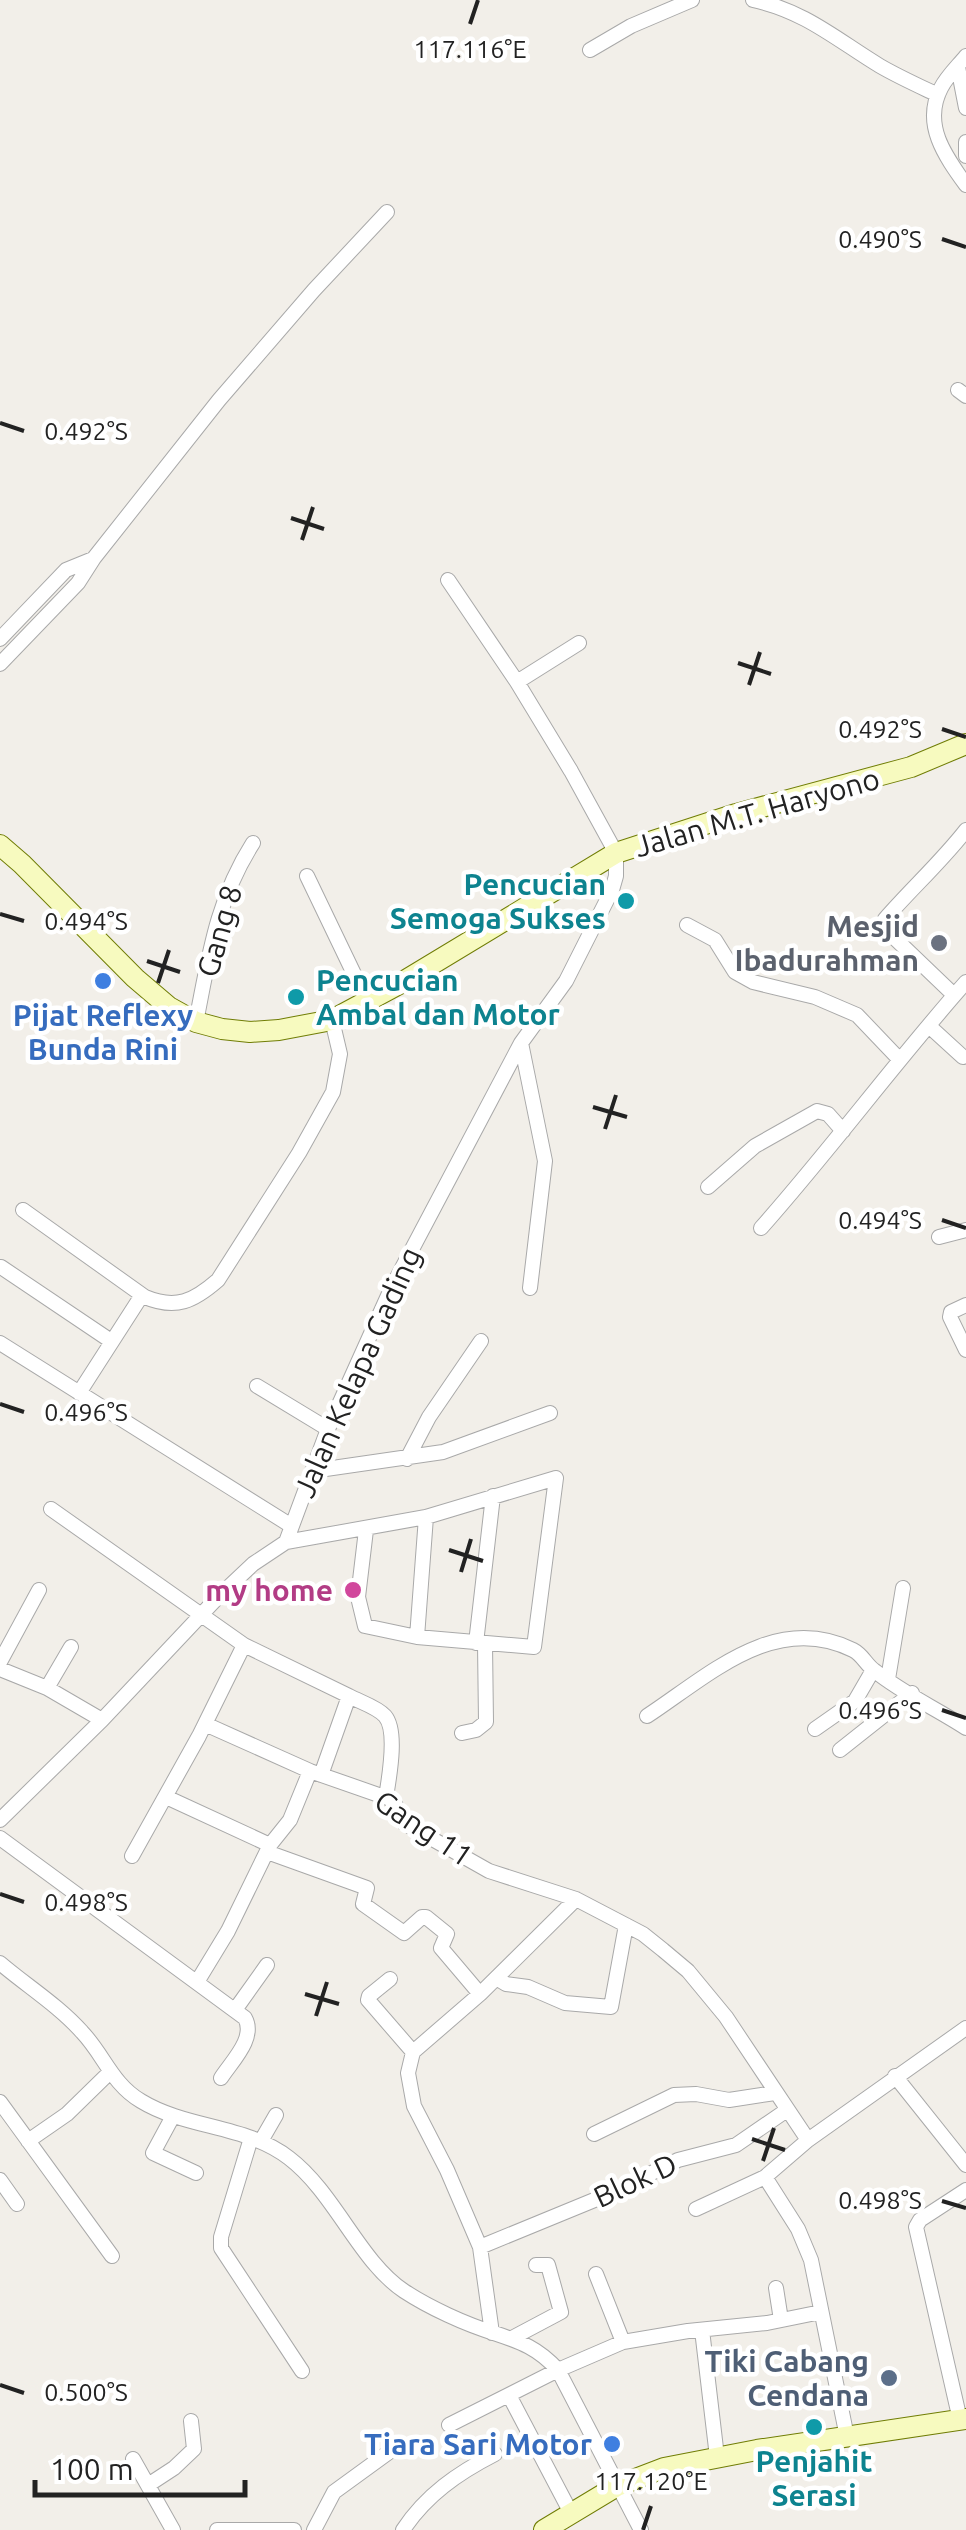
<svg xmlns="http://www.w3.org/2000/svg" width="966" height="2530" font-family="Ubuntu,sans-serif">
<rect width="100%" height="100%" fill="#f2efe9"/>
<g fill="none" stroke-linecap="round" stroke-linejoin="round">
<g stroke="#a9a9a9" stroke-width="16">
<path id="street" d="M753,0C805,11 837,40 880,66C899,77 919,86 938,95
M590,50L631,26L692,0
M966,56C958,66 947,76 941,88C922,124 945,156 966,185
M958,67L966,108
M966,142V156
M958,390L966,396
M0,639L66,570L93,559
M0,664L78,583L94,558L219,400L314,290L387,212
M517,682L579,643
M307,876L367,1001
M687,925L715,940L735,972L753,982L815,997L857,1015L899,1059
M954,995L883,927L885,919C912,888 941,862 966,830
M196,1022C209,957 216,901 253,843
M929,1026L963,1057
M521,1043L545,1161L530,1288
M708,1187L755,1146L817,1111L828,1114L843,1131
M23,1210L145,1297C176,1310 194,1301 218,1280L299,1153L333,1092L340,1054L332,1020
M761,1228C832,1148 895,1062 966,982
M939,1237L966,1230
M1,1267L111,1341
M966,1305L951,1312L950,1317L966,1350
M0,1343L290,1525
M257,1386L328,1429
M79,1393L142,1295
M407,1459L429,1417L481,1341
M312,1471L443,1452L550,1413
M51,1509L244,1645L199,1736L132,1856
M286,1542L426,1517L556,1478L534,1647L417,1637L365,1626L358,1597L366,1530
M417,1637L426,1517
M476,1643L493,1496
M244,1645L349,1696L321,1775
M0,1662L39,1590
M0,1669L47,1688L102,1720
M888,1679L903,1588
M47,1688L71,1647
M349,1696C360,1702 377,1707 385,1716C398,1731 389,1778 386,1797
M647,1716C708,1676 775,1611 853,1650C863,1655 866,1665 875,1671C902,1693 937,1709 966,1728
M205,1724L310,1771L393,1800L404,1823L489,1871L576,1899L643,1934L663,1950L688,1971L726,2017L808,2140L966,2028
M815,1729L855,1701L873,1670
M462,1733L476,1730L486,1722L485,1644
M840,1750L912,1693
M166,1797L270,1845
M0,1820L102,1720L218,1597L253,1564L286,1542L328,1429L391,1289L521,1043L566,981L612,890L616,876V853L571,771L517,682L448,580
M0,1838L245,2018C256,2038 232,2061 221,2078
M267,1852L367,1888L363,1904L404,1933L422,1917H426L447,1934L441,1948L480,1994
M0,1963C27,1986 59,2006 82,2032C104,2055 112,2084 141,2101C187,2129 247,2125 289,2158C335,2193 359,2261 404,2291C430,2308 465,2324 494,2333C521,2342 538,2348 558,2370L641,2530
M496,1978L506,1984L528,1987L565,2003L611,2007L626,1925
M390,1979L369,1996L368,2000L413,2052
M197,1982L228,1931L270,1845L290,1820L310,1771
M235,2010L267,1965
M895,2076L966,2165
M0,2102L112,2256
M173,2116L153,2153L196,2173
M594,2134L674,2095L696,2094L729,2100L775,2093
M251,2138L221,2237V2248L302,2371
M28,2141L67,2114L109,2073
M261,2141L276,2115
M765,2177L808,2140
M0,2180L17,2204
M696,2209L765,2177L798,2229L811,2260L847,2437
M480,2247L609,2194L678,2160L736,2145L787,2110
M596,2274L623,2342
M776,2288L781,2320
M702,2330L717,2457
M492,2333L480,2247L447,2170L414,2106L408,2073L413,2052L480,1994L576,1899
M512,2338L561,2312L548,2265H536
M510,2397L571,2513
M960,2420L916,2227L920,2220L966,2190
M449,2425L558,2370L623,2342L688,2331L767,2323L821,2312
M133,2459L173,2530
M148,2485L174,2468L194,2449L191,2421
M217,2530H294
M314,2530L334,2492L389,2452
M403,2530C426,2495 458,2473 495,2454"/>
</g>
<g stroke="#707d05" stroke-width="22">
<path id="secondary" d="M0,845L22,864L135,978L169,1007L196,1022L222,1029L250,1032L279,1030L332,1020L401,983L616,853L736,814L911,767L966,744
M544,2530L617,2486L664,2468L757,2450L966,2419"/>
</g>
<use href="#street" stroke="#fff" stroke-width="14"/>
<use href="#secondary" stroke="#f7fabf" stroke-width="20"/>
</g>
<path fill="none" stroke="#222" stroke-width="4" d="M470,24L478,0M942,239L966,247M0,423L24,431M291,518L324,529M302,540L313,507M738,663L771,674M749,685L760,652M942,729L966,737M0,914L24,921M147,961L180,972M158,983L169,950M593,1107L627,1117M605,1129L616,1095M942,1220L966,1228M0,1404L24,1412M449,1550L483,1561M461,1572L471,1539M942,1710L966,1718M0,1894L24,1902M305,1994L339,2004M316,2016L327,1982M752,2139L785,2150M763,2161L774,2128M942,2201L966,2208M0,2385L24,2393M643,2530L651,2506"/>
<g fill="#0f9aa8" stroke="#fff" stroke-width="4">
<circle cx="626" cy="901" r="10"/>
<circle cx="296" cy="997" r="10"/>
<circle cx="814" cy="2427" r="10"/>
</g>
<circle fill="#6b7280" stroke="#fff" stroke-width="4" cx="939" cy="943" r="10"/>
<g fill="#3f7fe0" stroke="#fff" stroke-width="4">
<circle cx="103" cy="981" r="10"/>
<circle cx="612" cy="2444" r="10"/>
</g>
<circle fill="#d1479c" stroke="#fff" stroke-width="4" cx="353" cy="1590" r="10"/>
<circle fill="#5c6f8a" stroke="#fff" stroke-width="4" cx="889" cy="2378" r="10"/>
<g text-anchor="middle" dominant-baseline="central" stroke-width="9" stroke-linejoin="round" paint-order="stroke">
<g font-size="30" fill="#222" stroke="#fff">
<text transform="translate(757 812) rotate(-16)">Jalan M.T. Haryono</text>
<text transform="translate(219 931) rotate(-74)">Gang 8</text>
<text transform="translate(357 1372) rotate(-66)">Jalan Kelapa Gading</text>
<text transform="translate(424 1828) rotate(34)">Gang 11</text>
<text transform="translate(635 2180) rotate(-25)">Blok D</text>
</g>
<g font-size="30" font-weight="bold" fill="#0d838f" stroke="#fff" text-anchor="end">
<text x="606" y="884">Pencucian<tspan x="606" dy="34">Semoga Sukses</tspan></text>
<text x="316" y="980" text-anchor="start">Pencucian<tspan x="316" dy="34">Ambal dan Motor</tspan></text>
<text x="814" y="2461" text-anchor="middle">Penjahit<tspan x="814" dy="34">Serasi</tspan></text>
</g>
<g font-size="30" font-weight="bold" fill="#5b616d" stroke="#fff" text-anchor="end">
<text x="919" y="926">Mesjid<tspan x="919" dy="34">Ibadurahman</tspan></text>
</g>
<g font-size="30" font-weight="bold" fill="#366cbe" stroke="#fff">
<text x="103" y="1015">Pijat Reflexy<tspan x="103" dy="34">Bunda Rini</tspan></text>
<text x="592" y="2444" text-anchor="end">Tiara Sari Motor</text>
</g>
<g font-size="30" font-weight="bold" fill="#b23c85" stroke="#fff" text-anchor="end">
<text x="333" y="1590">my home</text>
</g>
<g font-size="30" font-weight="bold" fill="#4e5e75" stroke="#fff" text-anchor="end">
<text x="869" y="2361">Tiki Cabang<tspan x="869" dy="34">Cendana</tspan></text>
</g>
</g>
<g font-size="25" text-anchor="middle" fill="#222" stroke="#fff" stroke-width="9" stroke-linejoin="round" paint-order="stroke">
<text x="470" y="58">117.116°E</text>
<text x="880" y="248">0.490°S</text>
<text x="86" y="440">0.492°S</text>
<text x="880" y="738">0.492°S</text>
<text x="86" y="930">0.494°S</text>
<text x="880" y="1229">0.494°S</text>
<text x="86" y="1421">0.496°S</text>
<text x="880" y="1719">0.496°S</text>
<text x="86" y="1911">0.498°S</text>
<text x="880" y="2209">0.498°S</text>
<text x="86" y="2401">0.500°S</text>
<text x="651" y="2490">117.120°E</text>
</g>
<path d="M35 2480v15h210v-15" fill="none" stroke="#222222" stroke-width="5"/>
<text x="50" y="2480" font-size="30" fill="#222222" stroke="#ffffff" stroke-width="8" paint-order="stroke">100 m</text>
</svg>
